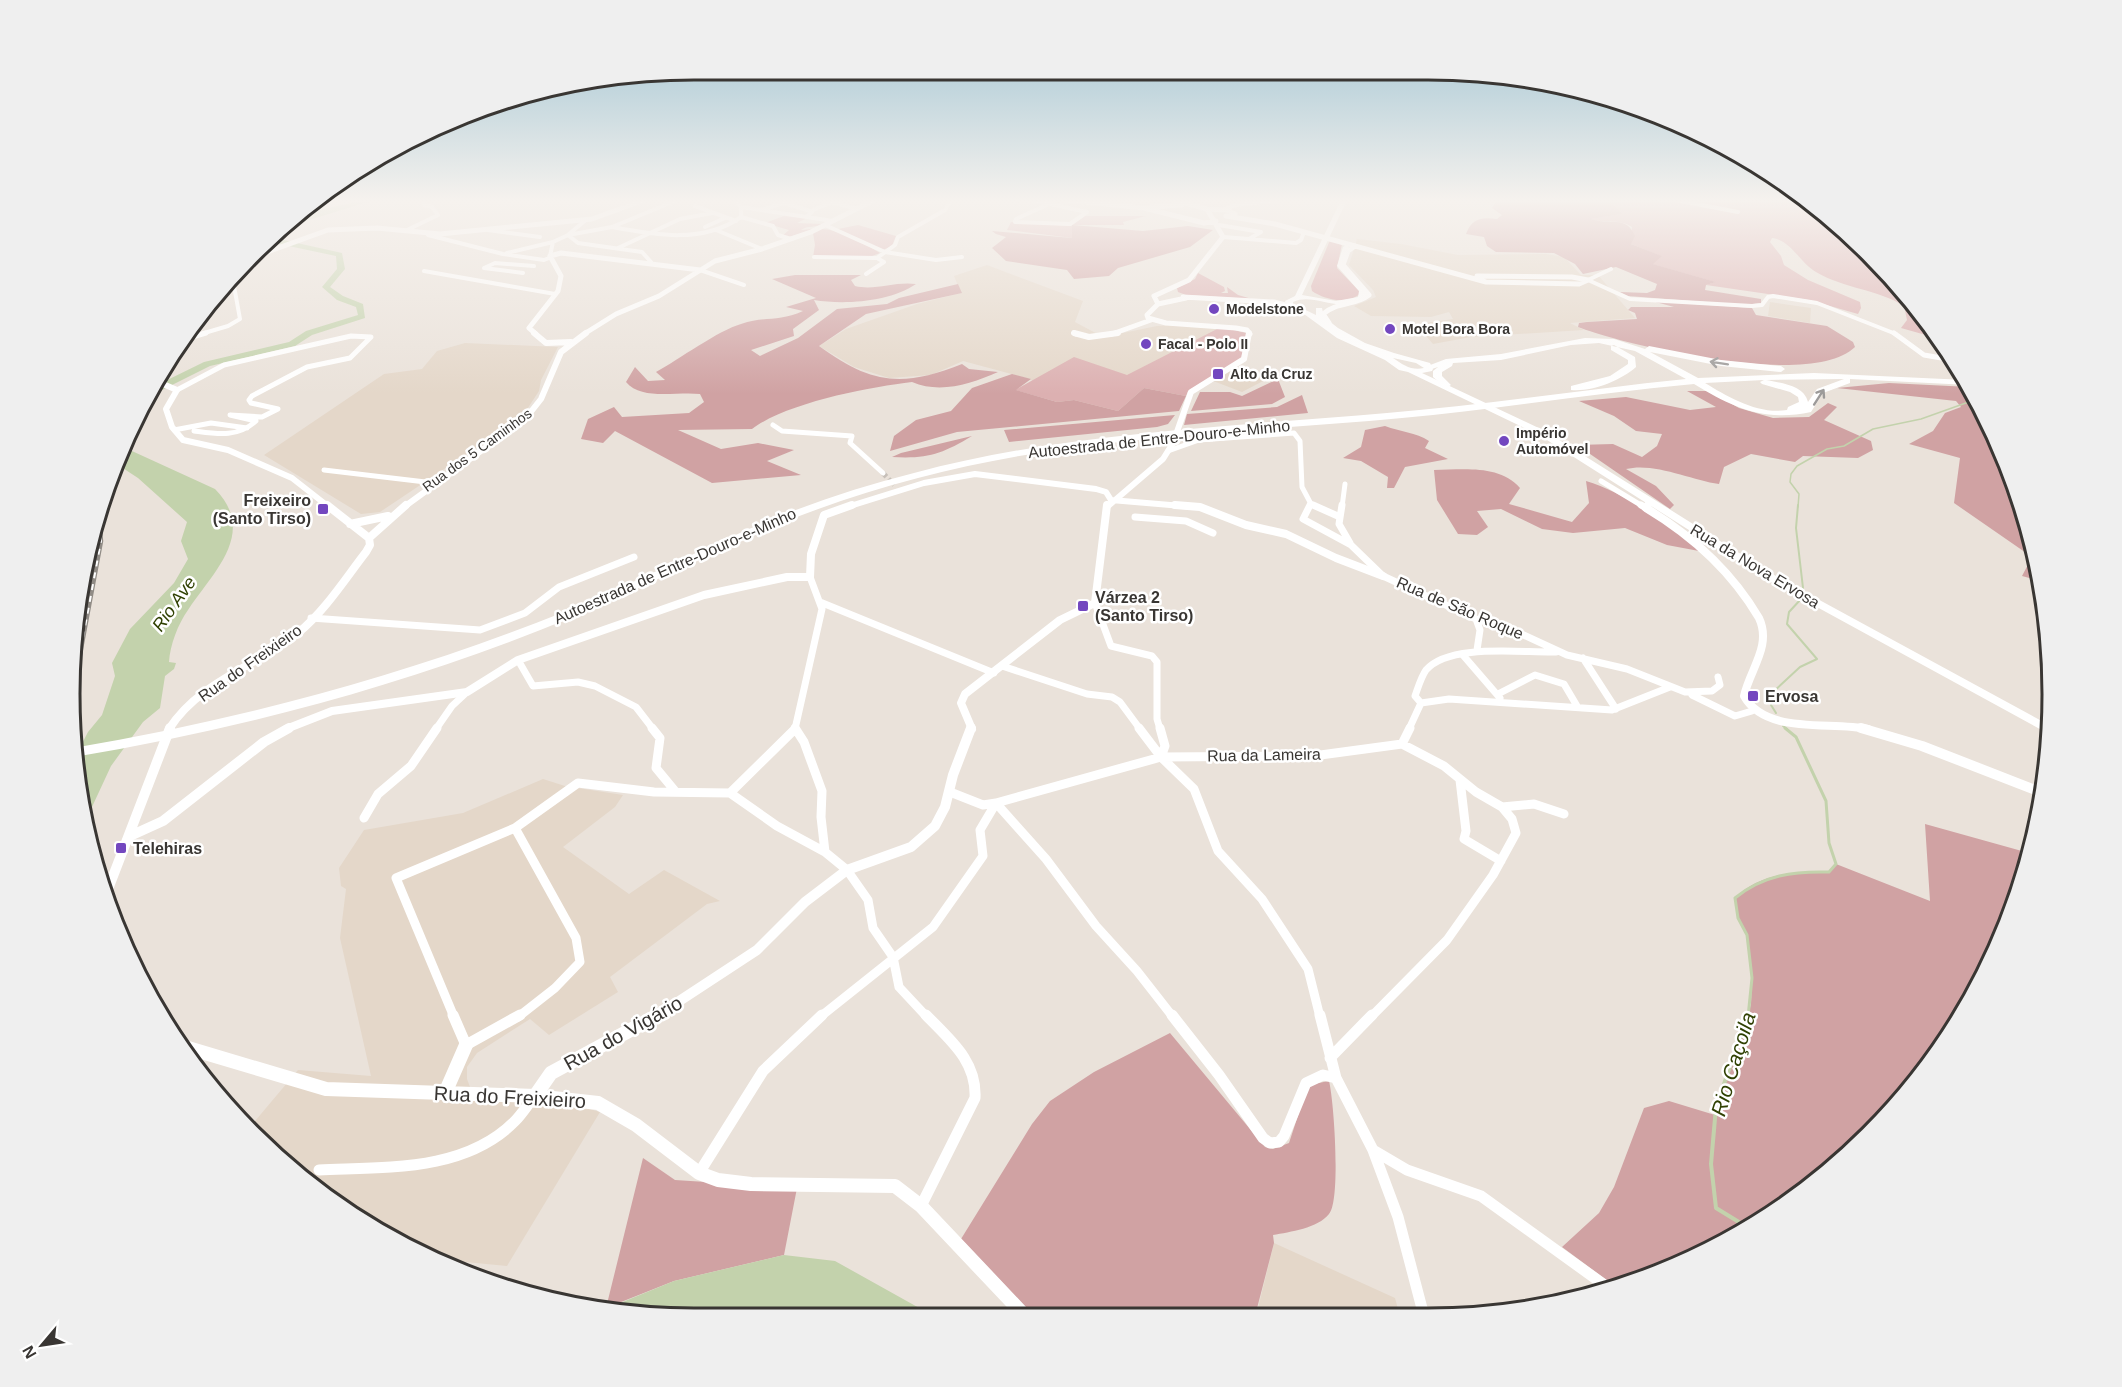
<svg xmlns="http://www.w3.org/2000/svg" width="2122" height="1387" font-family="Helvetica,sans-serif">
<rect width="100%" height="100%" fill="#eae2da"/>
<path fill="#e4d7c9" d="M1357,239L1401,244L1458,255L1546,254L1564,257L1581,275H1598L1635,318L1570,323L1584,330L1471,337L1433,344L1420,329H1425V323L1453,319L1449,312L1431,317L1371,316L1354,306L1376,297L1373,290L1349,265Z
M987,265L1083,301L1075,322L1103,337L1157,326L1194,324L1246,333L1242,354L1233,366L1267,379L1242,392L1208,379L1188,390L1186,396L1144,388L1118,411L1074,400L1057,402L1030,379L963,361L931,375L889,378L854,367L819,346L846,329L917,304L961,293L954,276Z
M1770,302L1811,308L1810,323L1768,316Z
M465,343L558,347L541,380L539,391L522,417L380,512L361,514L264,455L384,374L422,369L437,351Z
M543,779L565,786L623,795L615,807L563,847L629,894L664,870L720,901L707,904L610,977L618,992L549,1035L530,1019L477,1053L467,1067V1079L474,1098L572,1104L600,1112L507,1266L434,1259L347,1213L282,1163L250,1127L298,1070L371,1076L340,938L346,889L341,886L339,868L364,830L463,813Z
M1274,1243L1395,1298L1398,1309L1409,1316H1256Z"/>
<path fill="#dcb0b1" d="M1617,200H1809L1840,224L1924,313L1940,339L1901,328L1907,320L1904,306C1877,289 1845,289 1816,272C1800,263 1791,240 1772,238L1770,242L1781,256L1784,265L1808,280L1860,302L1861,308L1858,314L1809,300L1706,285L1715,282L1652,264L1661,256L1631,244L1632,227C1619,218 1604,224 1590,219L1621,214L1613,204Z
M784,216L807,218L797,223L823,224C816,228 808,225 801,230L813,229L789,237L782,236L789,230L765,223Z
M1085,216H1146L1123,222L1124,225H1073L1072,238L1007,230L1011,222L1071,226Z
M858,225L896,236L892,246L883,250L838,229Z
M821,229C843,230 861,242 880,253L867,258L813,257L815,245L813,233Z
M1330,240L1342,244L1337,268L1361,293C1348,305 1325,300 1312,291L1311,286Z
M1198,273L1224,287L1225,291L1221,293H1228L1227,287L1238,295L1252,299L1186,295L1178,292L1177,288L1195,279Z
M1221,327L1246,333L1241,359L1188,391L1186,396L1144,388L1118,411L1074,400L1057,402L1015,390L1074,357L1127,375Z"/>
<path fill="#d0a2a3" d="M1497,200H1617L1613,204L1622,214L1591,219C1609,226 1626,214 1635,236L1631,244L1662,256L1653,264L1716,282L1706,285L1705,290L1761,299V303L1744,305L1628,296L1620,292L1647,293L1655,290L1657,284L1616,267L1583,274L1575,264L1554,253L1496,252L1487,246L1484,237L1466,234C1472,218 1482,217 1497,219L1502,215L1492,208Z
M1072,225L1143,231L1188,226L1213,230L1190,247L1118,268L1109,276L1074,279L1067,270L1006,261L992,248L1006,237L996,234L992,231L1072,238Z
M795,275H861L851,280L855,286C875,291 895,281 916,284C890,302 844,305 814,300L819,310L793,329L794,336L751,350L760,356L798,338L837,309L887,304L899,298L958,284L962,293L866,314L819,346C871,384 902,388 962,364L969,369L998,372C971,384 940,394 912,382C869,387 786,403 752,429L678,430L721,449L758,443L794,450L767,461L801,475L712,483L615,431L603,443L581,439L588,419L614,407L622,417L689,413L704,402L700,394C677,391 642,401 626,382L635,367L648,381L665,380L656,372C678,360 719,330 741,324C765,316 779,322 803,311L786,307L816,298L772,279Z
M1652,301L1752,308L1756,315L1827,326L1853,342L1855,347C1812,389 1631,347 1578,327L1579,323L1587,322L1637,319L1635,313L1628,310L1631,307H1674Z
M1012,374L1031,379L1016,390L1057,402L1074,400L1118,411L1144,388L1186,396L1179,411L957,432L890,451L894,436L916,420L951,411L972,388Z
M1278,379L1285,397L1272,404L1191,411L1200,392H1230L1242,396Z
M1889,383L1970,387C2006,445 2029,514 2040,581L2022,576L2032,557L1954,503L1960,458L1909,444L1933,431L1945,413L1961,407L1956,401L1837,388Z
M1687,391H1709L1739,408L1773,418L1809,417L1828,403L1837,407L1824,420L1871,441L1873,450L1858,458L1803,456L1795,462L1751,454L1724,467L1719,484C1691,480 1654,462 1626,469L1656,486L1674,505L1670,509L1577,445L1613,444L1642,457L1657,446L1662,434L1636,431L1614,416L1579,401L1626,397L1690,410L1716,407Z
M1302,395L1308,413L1184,425L1187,414L1277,407Z
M1175,415L1168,424L1157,427L1009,442L1004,430Z
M1385,426C1400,432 1416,432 1429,441L1425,448L1448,459L1405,467L1394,488H1387L1388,477L1361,461L1343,458L1361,447L1365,430Z
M972,436C942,454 928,459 892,457L901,453Z
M1434,470C1462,470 1499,464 1520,488L1509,504L1572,522L1589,503L1586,481C1623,492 1671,524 1699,551L1667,545L1625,528L1573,533L1542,529L1501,509L1477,511L1488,527L1477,535L1458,534L1437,500Z
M1925,824L2029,853L2020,894L1969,1005L1898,1105L1809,1189L1705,1253L1616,1287L1562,1247L1599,1213L1614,1187L1644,1108L1669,1101L1715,1115L1725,1077L1744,1032L1751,1004L1752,978L1747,935L1738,918L1735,898C1760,873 1795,871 1829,872L1836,864L1930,901Z
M1170,1033L1265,1147L1273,1149L1289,1143L1308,1085L1329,1081C1334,1100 1341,1201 1329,1214C1318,1228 1290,1232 1273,1235L1274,1243L1255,1316L1033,1315L961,1239L1032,1124L1050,1101L1094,1072Z
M643,1158L675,1180L797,1188L784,1255L674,1281L606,1308Z"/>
<path fill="#c3d2ac" d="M121,446L215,489C258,533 213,572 188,610C178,624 170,645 169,662L176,663L174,669L165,676L160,708L143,722L111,766L85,822L74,759L88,732L102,715L115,676L112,663L130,629L174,583L188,559L181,541L187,522L138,478L115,463Z
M784,1255L835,1261L930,1314L612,1313L603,1310L674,1281Z"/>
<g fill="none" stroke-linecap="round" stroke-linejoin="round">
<path stroke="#c3d2ac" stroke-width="1.5" d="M1798,507L1799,494L1790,482L1791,474L1797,466L1827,449L1844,446L1873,429L1921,419L1977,399"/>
<path stroke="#c3d2ac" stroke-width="2" d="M1798,505L1796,528L1803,588
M1776,713L1771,705V694L1800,667L1817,659L1787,624L1789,612L1801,599
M1783,726L1787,729"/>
<path stroke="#c3d2ac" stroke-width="3" d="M1748,1017L1752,978L1747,935L1738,918L1735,898C1763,875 1794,871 1829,872L1836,864L1829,843L1826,801L1796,737L1785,728"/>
<path stroke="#c3d2ac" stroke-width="4" d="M1747,1227L1716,1208L1711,1164L1716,1107L1748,1015"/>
<path fill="#c3d2ac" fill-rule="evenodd" d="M364,200H374L280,229C302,210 337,207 364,200Z
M270,237L342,253L345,269L330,287L343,296L363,304L365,318L312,335L295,346L210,366L152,395H147L151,388L204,362L289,342L306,331L358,315L356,307L337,300L322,287L337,269L336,256L265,241Z"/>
<path stroke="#c7c0b9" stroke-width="5" stroke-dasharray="5 3" stroke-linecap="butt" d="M883,473L894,485"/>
<path stroke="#fff" stroke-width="4" d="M735,200L741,207
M824,200L858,209
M1032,200L1087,212L1070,224L1015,222L1016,219L1049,204
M1675,200L1738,212
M784,203L810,211
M695,206L736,221
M741,207L833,221
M761,210L793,200
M1222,210L1236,205L1278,200
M741,217L773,226L778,235L791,239
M806,217L812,212L810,211L833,202
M825,225L885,252L936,260L962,257
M1219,225L1261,232L1249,239L1223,237
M612,227C655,235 703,244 741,217V207
M705,227L725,218
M488,230L540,237
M716,230L762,249
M405,231L438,215L432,207L424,205L423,200
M569,234L587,219
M428,235L503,254L544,260L549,258
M568,235L578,243L642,252L651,262
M1248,239L1296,243L1301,240L1304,232
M618,248L680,219L712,213
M507,253L553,242
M550,256L553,242L568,235L612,227L677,200
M814,257L877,258
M700,270L744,285
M424,271L555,294
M523,273L484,268L495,263L534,266
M866,274L884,262L877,258L895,245L898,237L945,210L951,200
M1588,280L1630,299L1752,306L1762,305L1768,297L1773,296L1817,303L1896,334
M1588,280L1611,269
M201,334L228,326L240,319L232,275"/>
<path stroke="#fff" stroke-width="5" d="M1894,333L1924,355L1953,360
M182,340L206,333
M177,390L224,365L351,336L371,337L350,358L307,367L252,396L249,400L251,403L278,409L262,417L230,415L256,421C237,438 217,434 194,431
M773,425L782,431L852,436L850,443L883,473
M174,430L211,423L247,428
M1168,451L1199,440L1294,433L1300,441L1302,487L1311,504L1310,507
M324,470L434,483
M1601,481L1644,507
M1311,504L1317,507
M1342,507L1345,484"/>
<path stroke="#fff" stroke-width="7" d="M1310,505L1303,519L1351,545L1383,576L1476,619L1517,632L1567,655L1627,669L1685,692L1712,691L1720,685L1718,677
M1313,505L1340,517
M1342,505L1339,524L1350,543
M1641,505L1646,508
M1135,517L1186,521L1213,533
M820,602L994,673
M1095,603L1111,646L1152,656L1157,662V719L1160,729
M311,618L480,630L525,613L559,587L634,557
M1476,619L1480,630L1477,650
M1462,654L1500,698
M1583,658L1616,709
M518,660L533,686L578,682L595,686L636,707L653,729
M1002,666L1087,694L1112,697L1120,702L1140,729
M1498,694L1535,675L1564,684L1577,706
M1692,695L1735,716L1752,711
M1421,703L1449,699L1612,710L1670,687
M1421,703L1415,696C1418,688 1421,677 1426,670C1449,643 1522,653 1556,652
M436,729L452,706L467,692
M795,729L822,609L810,577
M1409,729L1421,703"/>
<path stroke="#fff" stroke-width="9" d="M652,728L660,738L656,768L675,791
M795,728L804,742L822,791L821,817L825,852L847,870L868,900L873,928L893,957L899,987L927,1017
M1139,728L1161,757L1194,789L1218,851L1262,899L1308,969L1320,1017
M1160,728L1165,746L1161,757
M795,729L730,793L777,826L825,852
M1402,744L1410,728
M1460,780L1466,831L1464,839L1501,861
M950,792L983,805L996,803L1046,859L1096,926L1137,971L1173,1017
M1502,807L1534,804L1564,814
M364,818L378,794L411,766L437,728
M515,828L576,938L580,962L555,988L518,1017
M515,828L578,783L654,792L730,793
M454,1017L396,878L515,828
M820,1017L933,927L983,856L980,830L996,803L1161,757L1313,756L1402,744
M1371,1017L1447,940L1493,875L1516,833L1512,819L1502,807L1476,792L1444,766L1402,744"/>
<path stroke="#fff" stroke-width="11" d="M453,1015L466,1045L520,1015
M1172,1015L1219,1075L1263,1138L1270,1143L1279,1142L1284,1136L1306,1083L1323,1075L1336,1078
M1320,1015L1336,1078L1373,1150L1398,1217L1424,1316
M1330,1058L1372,1015
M1373,1150L1407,1170L1481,1196L1610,1289
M319,1170C385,1167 465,1172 515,1121C522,1114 528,1104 535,1096
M699,1173L763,1071L822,1015
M921,1206L975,1098C977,1061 950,1040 926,1015"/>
<path stroke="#fff" stroke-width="5" d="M1066,200L1144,208L1204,223L1216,221
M1174,200L1207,209L1227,210L1235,214
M1150,207L1182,205
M1226,216L1275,224L1486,282L1579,284L1588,280
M245,260L328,230L377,228L440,234L592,219L644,200
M1477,276L1572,277L1588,280
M1183,297L1274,302L1293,307
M1186,298L1158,304L1147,315L1148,318L1166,323L1236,328L1247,330L1250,334
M1158,304L1154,296L1189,280L1223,237L1207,209
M1329,323L1323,314C1336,302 1355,306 1369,295L1343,265L1348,251L1355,246
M1074,333L1076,334
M536,334L529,328L558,291L561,276L550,256L561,253L700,270
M584,334L616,314L659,296L715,261L762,249L811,232L874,200
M1112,334L1151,320"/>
<path stroke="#fff" stroke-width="6" d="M534,333L546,343L571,342
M1074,333L1089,337L1118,333
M156,381L177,390L166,409L172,427L183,440L228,450L292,478L329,507
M1111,500L1194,507
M404,507L526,418L541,399L561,352L586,333
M847,507L924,483L975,474L1096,489L1106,492L1111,500
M1107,507L1163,459L1173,443L1191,392L1244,359L1249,333
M1647,507L1651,502"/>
<path stroke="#fff" stroke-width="8" d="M327,505L369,538
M1175,505L1200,507L1246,525L1286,534L1336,558L1383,576
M1648,505L1646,508C1691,535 1732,572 1759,618C1772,646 1750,669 1744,696C1766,735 1829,721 1868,729
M350,524L388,516
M369,538L406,505
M169,729C199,682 256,666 298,633C325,611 345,579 366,552L370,545L369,538
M286,729L332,711L467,692L518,660L704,595L787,577H810L811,554L824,515L852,505
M972,729L961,703L965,694L1060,620L1095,603L1107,505"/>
<path stroke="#fff" stroke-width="10" d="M1861,728L1922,746L2043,793
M130,836L163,821L264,742L289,728
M105,897L170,728
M655,1017L757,950L805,902L847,870L911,847L935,826L945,807L953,775L971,728"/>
<path stroke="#fff" stroke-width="14" d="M178,1045L326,1089L535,1096L598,1103L636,1125L699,1173L718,1180L751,1184L895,1186L921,1206L1024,1315
M445,1093L466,1045
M535,1096L551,1073L658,1015"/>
<path fill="#fff" fill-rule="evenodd" d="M1341,200H1347L1302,295L1336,301L1358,297L1359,291L1337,266L1343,247L1346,245L1349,247L1343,266L1366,291L1365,298C1337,315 1315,292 1293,302V304L1316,315V308H1322L1324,317L1338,328L1365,343L1394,353L1430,363L1433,369L1432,371L1422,373L1545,431L1779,578L2049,725V734L1771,582L1539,435L1408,372L1399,370L1385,360L1337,338L1304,314L1287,307L1285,301L1295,296ZM1393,358L1416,363L1424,368C1412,371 1403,365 1393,358Z"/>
<path fill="#fff" fill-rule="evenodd" d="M1585,338L1614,339L1645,349L1649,346L1721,360L1781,366L1785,369L1781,372L1721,366L1650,352L1698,378L1814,373L1966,380L1969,385L1850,379V383L1823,393L1811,412C1765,422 1733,408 1694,384C1596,393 1499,409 1402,418C1240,433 1075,436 918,478C872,490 826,505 782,523C712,552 645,587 575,616C414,683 246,728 74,757L73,748C243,719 404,676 564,612C623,588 681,559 740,533C796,508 854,488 914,473C1067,432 1229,427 1387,413C1487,405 1586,389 1686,379L1635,351L1599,343L1571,345L1501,360L1453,363L1452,366L1442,372V376L1451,385L1446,388L1433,377V371L1438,367L1429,370L1425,367L1446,359L1501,354ZM1844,379L1817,389L1808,402C1804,385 1781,383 1766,380ZM1764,380L1760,382L1762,384L1790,392L1798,397L1799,402L1788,407L1787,410C1759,415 1728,397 1705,383Z
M1614,345L1635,357L1636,367C1620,381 1592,392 1571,390V386L1610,376L1628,364V360L1611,350V346Z"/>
<g stroke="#918c86" stroke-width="4.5">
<path id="rail" d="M70,708L101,541L98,514"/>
</g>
<use href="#rail" stroke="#fff" stroke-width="2" stroke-dasharray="6" stroke-linecap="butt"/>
</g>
<defs><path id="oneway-shaft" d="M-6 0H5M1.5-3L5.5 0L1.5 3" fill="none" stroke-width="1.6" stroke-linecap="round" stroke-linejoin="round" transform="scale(1.5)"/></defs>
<g stroke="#9c9a99">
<use href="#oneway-shaft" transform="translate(1719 363) rotate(-171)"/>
<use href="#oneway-shaft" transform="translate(1819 397) rotate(-57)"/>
</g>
<linearGradient id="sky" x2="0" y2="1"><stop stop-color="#99c0d0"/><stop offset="0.51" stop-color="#f6f2ee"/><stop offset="1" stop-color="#f6f2ee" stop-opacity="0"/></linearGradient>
<rect width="2122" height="394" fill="url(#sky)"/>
<g fill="#7347bf" stroke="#fff" stroke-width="2">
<circle cx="1214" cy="309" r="6"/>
<circle cx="1390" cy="329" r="6"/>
<circle cx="1146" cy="344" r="6"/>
<rect x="1212" y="368" width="12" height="12" rx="3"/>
<circle cx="1504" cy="441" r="6"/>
<rect x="317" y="503" width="12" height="12" rx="3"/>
<rect x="1077" y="600" width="12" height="12" rx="3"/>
<rect x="1747" y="690" width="12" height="12" rx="3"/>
<rect x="115" y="842" width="12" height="12" rx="3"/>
</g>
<g text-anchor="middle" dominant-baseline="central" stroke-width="5" stroke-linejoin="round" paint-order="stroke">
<g font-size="14" font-weight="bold" fill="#393633" stroke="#fff" text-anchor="start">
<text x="1226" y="309">Modelstone</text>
<text x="1402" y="329">Motel Bora Bora</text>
<text x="1158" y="344">Facal - Polo II</text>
<text x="1230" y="374">Alto da Cruz</text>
<text x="1516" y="433">Império<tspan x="1516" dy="16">Automóvel</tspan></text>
</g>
<g font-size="14" fill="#393633" stroke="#fff">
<text transform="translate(477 450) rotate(-36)">Rua dos 5 Caminhos</text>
</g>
<g font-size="16" fill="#393633" stroke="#fff">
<text transform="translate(1159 439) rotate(-6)">Autoestrada de Entre-Douro-e-Minho</text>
<text transform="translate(675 566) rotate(-24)">Autoestrada de Entre-Douro-e-Minho</text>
<text transform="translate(1755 566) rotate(31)">Rua da Nova Ervosa</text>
<text transform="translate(1460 608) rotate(23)">Rua de São Roque</text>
<text transform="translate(250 663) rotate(-35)">Rua do Freixieiro</text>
<text transform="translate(1264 755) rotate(-1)">Rua da Lameira</text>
</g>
<g font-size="16" font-weight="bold" fill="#393633" stroke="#fff" text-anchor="start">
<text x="311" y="500" text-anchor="end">Freixeiro<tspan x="311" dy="18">(Santo Tirso)</tspan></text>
<text x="1095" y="597">Várzea 2<tspan x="1095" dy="18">(Santo Tirso)</tspan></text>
<text x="1765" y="696">Ervosa</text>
<text x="133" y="848">Telehiras</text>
</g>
<g font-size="18" font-style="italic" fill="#304103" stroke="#fff">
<text transform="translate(174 604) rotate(-55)">Rio Ave</text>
</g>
<g font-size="20" fill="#393633" stroke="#fff">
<text transform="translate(623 1033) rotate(-29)">Rua do Vigário</text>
<text transform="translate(510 1097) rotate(3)">Rua do Freixieiro</text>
</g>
<g font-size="21" font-style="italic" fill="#304103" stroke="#fff">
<text transform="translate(1733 1064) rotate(-73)">Rio Caçoila</text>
</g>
</g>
<path d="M0 0H2122V1387H0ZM694 80H1428A614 614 0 0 1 2042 694V694A614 614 0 0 1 1428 1308H694A614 614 0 0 1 80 694V694A614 614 0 0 1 694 80Z" fill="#efefef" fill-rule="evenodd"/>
<path fill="none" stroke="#393633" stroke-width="3" d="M694 80H1428A614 614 0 0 1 2042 694V694A614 614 0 0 1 1428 1308H694A614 614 0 0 1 80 694V694A614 614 0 0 1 694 80Z"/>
<g transform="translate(42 1345) rotate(241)" stroke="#ffffff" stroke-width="4.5" paint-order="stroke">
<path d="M0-4.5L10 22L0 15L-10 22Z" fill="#393633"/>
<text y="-9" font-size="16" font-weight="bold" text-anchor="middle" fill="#393633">N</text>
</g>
</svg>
